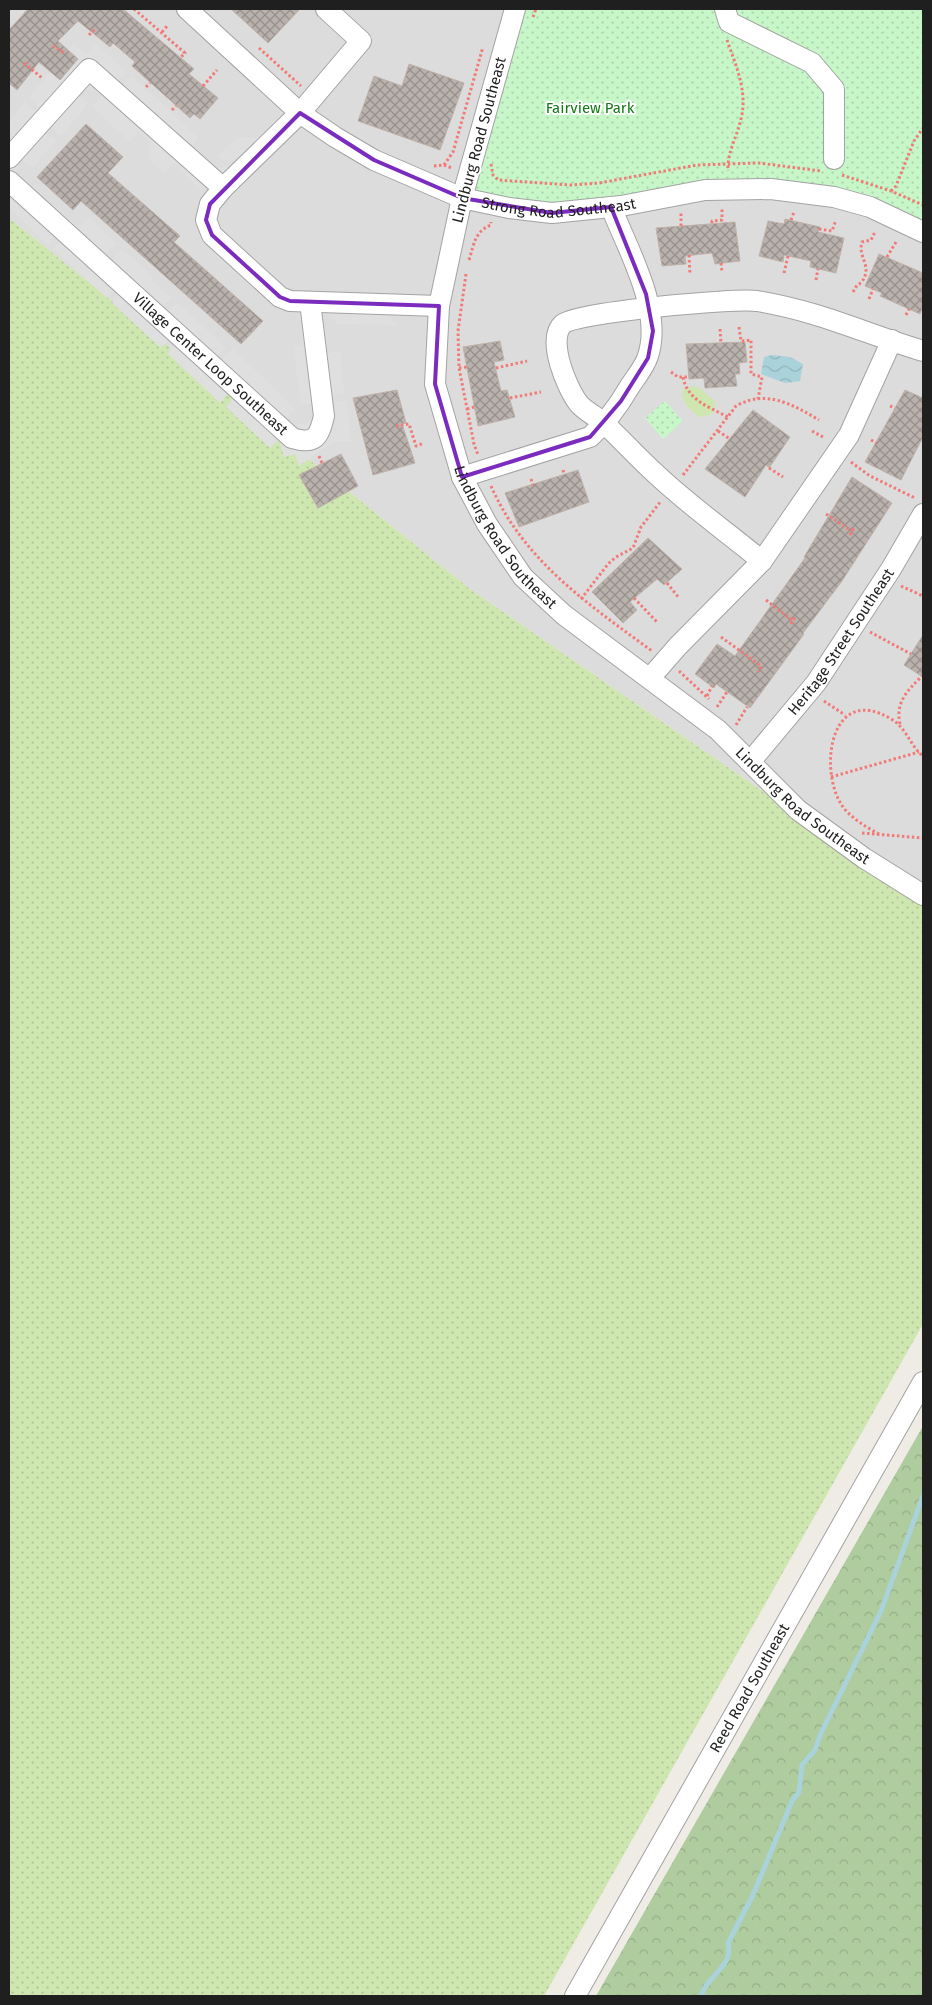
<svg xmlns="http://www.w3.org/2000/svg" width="932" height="2005" font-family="'Fira Sans',sans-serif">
<defs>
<pattern id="grass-dots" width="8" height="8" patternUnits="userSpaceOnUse" patternTransform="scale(1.25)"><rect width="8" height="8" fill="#cee6b0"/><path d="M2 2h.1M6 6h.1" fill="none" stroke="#b0c597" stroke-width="1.8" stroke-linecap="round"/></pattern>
<pattern id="forest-crowns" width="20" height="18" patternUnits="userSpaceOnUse" patternTransform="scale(1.25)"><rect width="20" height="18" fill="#aecc9e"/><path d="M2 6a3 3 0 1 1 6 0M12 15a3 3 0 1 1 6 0" fill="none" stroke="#95af88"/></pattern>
<pattern id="park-dots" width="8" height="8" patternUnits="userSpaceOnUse" patternTransform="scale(1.25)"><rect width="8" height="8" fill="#c7f6c8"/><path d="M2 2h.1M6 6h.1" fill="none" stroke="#aad2ab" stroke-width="1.8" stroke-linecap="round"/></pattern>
<pattern id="water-waves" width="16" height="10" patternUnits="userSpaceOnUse" patternTransform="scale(1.25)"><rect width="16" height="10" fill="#aad2da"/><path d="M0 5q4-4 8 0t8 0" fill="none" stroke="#92b4bb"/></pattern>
<pattern id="building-cross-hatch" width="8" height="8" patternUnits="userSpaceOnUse" patternTransform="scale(1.25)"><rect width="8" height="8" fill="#b9b1ac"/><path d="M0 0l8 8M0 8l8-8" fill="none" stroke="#968f8b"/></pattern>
</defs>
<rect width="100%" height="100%" fill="#efece6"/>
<path fill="#dddcdd" d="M9,9H923V902L470,589L9,218Z"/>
<path fill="url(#grass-dots)" d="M9,218L470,589L923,902V1324L544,1996H9Z"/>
<path fill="url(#forest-crowns)" d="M923,1426V1996H596Z"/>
<path fill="url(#park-dots)" d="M515,9H923V232L771,189L552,213L462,198Z
M665,401L683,421L663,439L645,418Z"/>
<path fill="#cee6b0" d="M692,386L700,388L715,402V409L710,415L699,417C690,409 680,403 683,389Z"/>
<path fill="#dfdfdf" d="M74,44L86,54L96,44L127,72L116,82L121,86L131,76L198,137L189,148L214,168L228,167L234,161L217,158L237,137L275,138L223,188L199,189L174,162L164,173L150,160L149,140L139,131L130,142L92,107L101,97L96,91L86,89L77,94L88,104L61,136L50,126L45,132L56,141L33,167L21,158L18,162L17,172L78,227L88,217L117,244L107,254L112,259L122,249L154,277L152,280L171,298L164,306L169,311L177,302L226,348L217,356L222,360L233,349L295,408L286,418L294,424H305L311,420L312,412V404L301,406L293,346L304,344L299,314L310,302L375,304L397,325L337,324L324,311L321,316L327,353L340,351L345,393L332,395L333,402L346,401L352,441L333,442L299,466L295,454L284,457L279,440L270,448L226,407L233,398L228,393L220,403L167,353L174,344L169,339L161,348L112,303L119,294L115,290L107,298L53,249L61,241L56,236L48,245L9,208V121L25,102L35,111L39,107L29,97Z"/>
<path fill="url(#water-waves)" d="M772,355L790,357L803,364L800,381L785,383L761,374L764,357Z"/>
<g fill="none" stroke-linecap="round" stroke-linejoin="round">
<path stroke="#aad2da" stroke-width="5" d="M701,1996C707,1975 734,1967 728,1943L753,1895L792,1801L799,1792L802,1765L815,1750L821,1733L881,1611L923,1496"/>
</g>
<path fill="url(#building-cross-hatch)" stroke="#c0b2aa" d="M28,9H123L194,69L189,74L218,98L200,119L194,114L190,118L132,66L135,62L113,43L110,47L78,21L58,41L78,59L60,80L39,62L17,90L9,83V30Z
M231,9H300L268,43Z
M409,64L464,83L440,150L358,121L374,76L402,86Z
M86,124L123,157L108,173L180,236L174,242L263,321L241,344L81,201L73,210L37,177Z
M785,219L820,227L818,232L844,238L836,273L810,267L811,261L784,255L783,262L759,256L768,221L784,224Z
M735,222L740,261L715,264L712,253L685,256L686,264L662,266L656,228Z
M879,254L923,273V305L920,314L880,296L882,293L865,286Z
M500,341L504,360L494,362L501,391L507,390L515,417L478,426L463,347Z
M745,342L747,362L739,363L740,374H735L737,386L705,388L704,378L689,379L686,344Z
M397,390L406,423L402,424L415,463L373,475L353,398Z
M905,390L923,398V437L901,480L865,462Z
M753,410L790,437L769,468L766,465L745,497L705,469Z
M341,454L358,486L318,508L299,475Z
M578,470L589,502L519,527L505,493Z
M852,477L892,503L842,581L803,633L804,634L750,708L716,684L714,688L695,674L717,644L735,656L805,558L804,557Z
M648,538L682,569L664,585L657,579L630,602L637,610L623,623L592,592Z
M923,635V677L904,665Z"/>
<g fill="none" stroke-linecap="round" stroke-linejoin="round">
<g stroke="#a3a3a3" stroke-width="22">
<g id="minor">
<path id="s1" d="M187,9L300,113L335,137L374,160L462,198L509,208L552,213L621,206L705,190L771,189L834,197L870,207L923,232"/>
<path d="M326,9L361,41L300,113L223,188L210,204L206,220L212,235L280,297L290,301L439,306"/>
<path id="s2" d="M515,9L462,198L439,306L435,384L462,477L487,524L523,577L564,615L718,730L798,810L864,858L923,895"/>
<path d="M725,9L729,22L812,63L834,89V159"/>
<path d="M9,158L89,69L223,188"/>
<path id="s3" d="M9,181L292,438C315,445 319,437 324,416L310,302"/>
<path d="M462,477L590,437C607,422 619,405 630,386C636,377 645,366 648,356C663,310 628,250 611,207"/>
<path d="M762,561C727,532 690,506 657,475C639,459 623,441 606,425C598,417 586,412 579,404C567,389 546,339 563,324C577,312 735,298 757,301C819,311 866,334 923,351"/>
<path d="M650,678L678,646L762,561L849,435L892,340"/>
<path id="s4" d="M750,762L816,683L891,569L923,514"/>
<path id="s5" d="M575,1996L923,1382"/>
</g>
</g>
<path stroke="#f17b76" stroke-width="3" stroke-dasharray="2.5 2.5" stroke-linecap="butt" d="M134,9L185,53L180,58
M533,17L536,9
M162,32L168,25
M89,35L95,29
M727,40C736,66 748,92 741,119C737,137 727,152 728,171
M53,46L64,53
M259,48L301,86
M24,63L42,78
M203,86L217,70
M146,87L150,83
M172,110L176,106
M491,164L493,175L498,180L571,185L599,183L697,165L759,163L821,171
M444,165L453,152L483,47
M434,166L444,165L452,168
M842,175L891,191L923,205
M891,191L896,186L914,141L923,128
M791,220L794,212
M712,223V221L722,220V209
M681,226V213
M819,229L832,231L836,220
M689,255L690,275
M887,257L896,242
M469,260C474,244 475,231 491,225V222
M721,263L722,272
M784,273L788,256
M466,274L458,331L459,368L474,444L478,455
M816,280L818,269
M853,292L857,285L861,283C874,266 857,258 862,242L871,240L875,232
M869,299L873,289
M906,315L909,309
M739,327L741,341L751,340V374L762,377L758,399
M720,329L721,343
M459,368L467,367
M496,368L527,361
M671,372L678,377H689
M683,377C687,400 709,407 728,417
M510,398L541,392
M890,406L895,408
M467,409L474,407
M396,426L409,424L416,446L424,443
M718,431L730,439
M812,431L825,438
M871,440L876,443
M319,456L322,463
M851,462L870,476L915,498
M769,468L783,477
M563,470L564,474
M683,475L736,406C766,389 792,404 819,420
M531,479L533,485
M491,486C524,561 588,604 652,651
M826,514L852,531
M850,535L854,528
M667,583L679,598
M901,586L923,596
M634,598L657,622
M581,599L608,564L616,557L633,548L641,527L661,501
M766,600L793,621
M791,624L795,617
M870,632L911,654
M721,637L761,666L758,672
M679,671L709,699
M707,696L712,686
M824,701L845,715
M717,707L727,692
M900,724C895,702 908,690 922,676
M736,725L747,707
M831,777L919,752
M862,833L923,838
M879,834C866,827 849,817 841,804C818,766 832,683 891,719C907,728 910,746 923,756"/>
<use href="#minor" stroke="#fff" stroke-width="20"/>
</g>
<path fill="none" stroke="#7b2cbf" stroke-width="4" stroke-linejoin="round" d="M300,113L374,160L462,198L552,213L611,207L646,294L653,331L648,358L621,401L590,437L462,477L435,384L439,306L290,301L280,297L212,235L206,220L210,204Z"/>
<g text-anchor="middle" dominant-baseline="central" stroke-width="4" stroke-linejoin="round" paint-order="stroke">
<g font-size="15" fill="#137815" stroke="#fff">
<text x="590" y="108">Fairview Park</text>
</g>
<g font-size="15" fill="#1f1f1f" stroke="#fff">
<text transform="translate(479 140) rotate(-75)">Lindburg Road Southeast</text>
<text stroke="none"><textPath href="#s1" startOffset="435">Strong Road Southeast</textPath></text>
<text stroke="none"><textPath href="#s3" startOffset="272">Village Center Loop Southeast</textPath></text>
<text stroke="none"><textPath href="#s2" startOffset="556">Lindburg Road Southeast</textPath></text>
<text stroke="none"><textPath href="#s4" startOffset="151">Heritage Street Southeast</textPath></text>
<text stroke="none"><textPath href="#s2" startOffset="961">Lindburg Road Southeast</textPath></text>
<text stroke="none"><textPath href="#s5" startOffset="354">Reed Road Southeast</textPath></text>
</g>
</g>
<rect width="932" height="2005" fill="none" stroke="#1f1f1f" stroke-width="20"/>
</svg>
